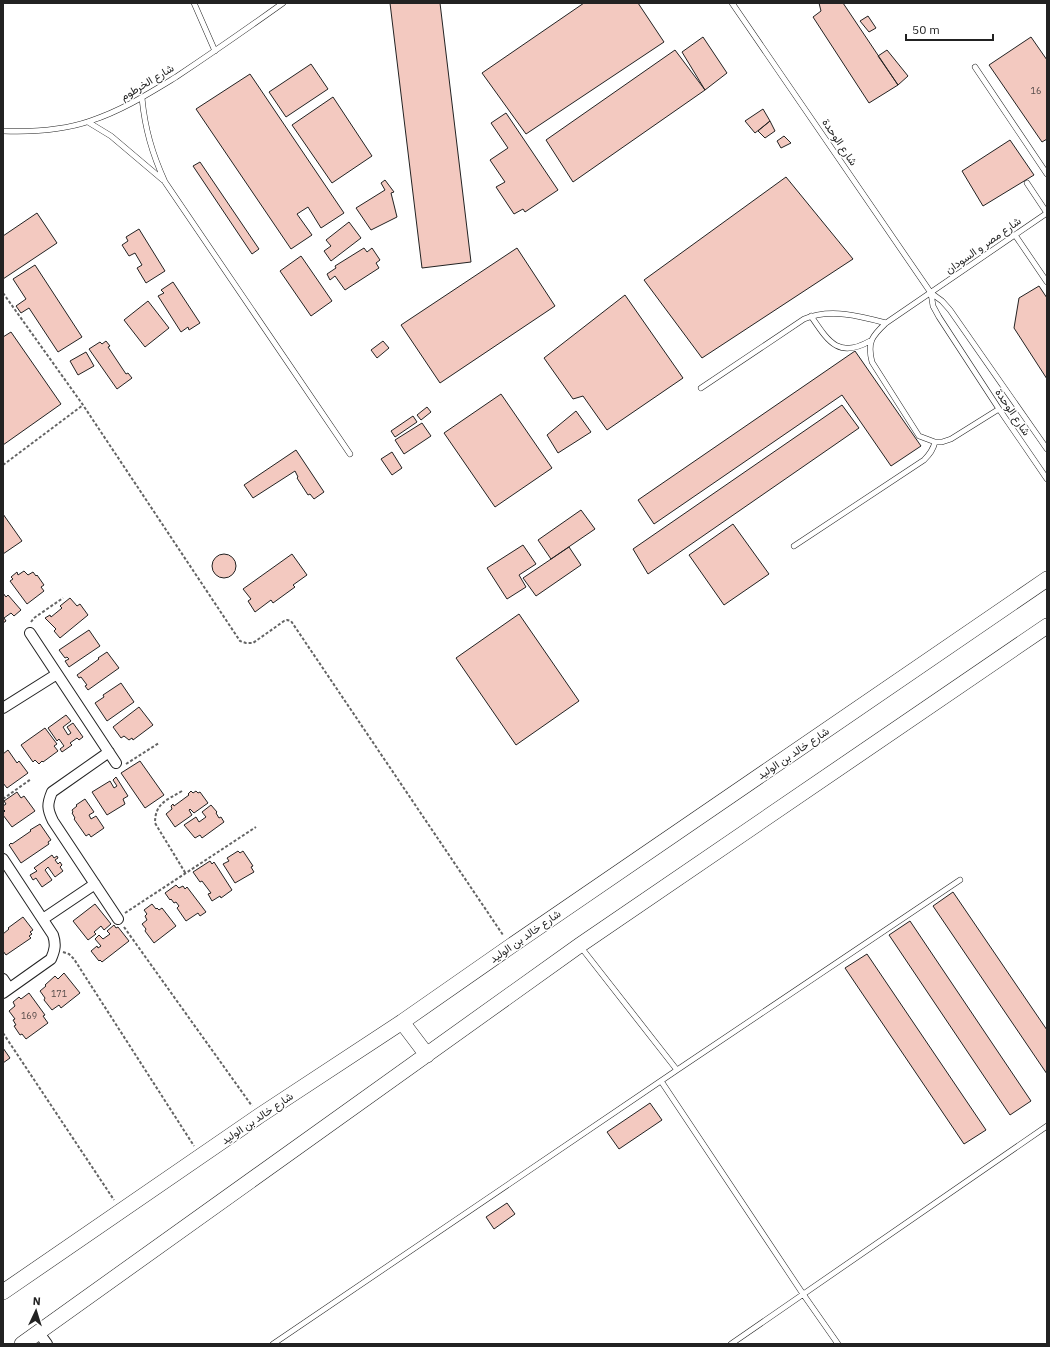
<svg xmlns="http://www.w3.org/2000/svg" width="1050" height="1347" font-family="'IBM Plex Sans',Vazirmatn,sans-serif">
<rect width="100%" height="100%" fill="#fff"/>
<path fill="#f3c9c0" stroke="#222" d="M390,3H440L471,262L422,268Z
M584,3H638L664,42L526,134L482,73Z
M819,3H843L898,85L869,103L813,17L821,11Z
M868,16L876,28L869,32L860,21Z
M703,37L727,73L705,90L682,52Z
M1031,37L1047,60V139L1042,142L989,65Z
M675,50L705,90L573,182L546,140Z
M887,50L908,76L898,85L878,56Z
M311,64L328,89L286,117L269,92Z
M250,74L344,213L321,228L308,207L297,214L312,235L291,249L196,109Z
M333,97L372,156L332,183L292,125Z
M763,109L770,121L755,133L745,121Z
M506,113L558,190L525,212L523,209L514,214L496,187L505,182L490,160L508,148L491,123Z
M770,121L775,131L765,138L758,131Z
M784,136L791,143L781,148L777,141Z
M1010,140L1034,175L983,206L962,171Z
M200,162L259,249L252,254L193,166Z
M786,177L853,259L702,358L644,280Z
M385,180L394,192L391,193L397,217L371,230L356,208L385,190L381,183Z
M37,213L57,243L3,279V236Z
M349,222L361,238L331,261L324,251L331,246L326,240Z
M139,229L165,271L146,283L137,268L142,265L135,253L129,256L122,245L128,241L126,237Z
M364,248L367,252L372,248L380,260L376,263L379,268L345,290L335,276L330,280L327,274L336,268L335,266Z
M517,248L555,306L440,383L401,325Z
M301,256L332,301L311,316L280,271Z
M35,265L82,337L58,352L29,308L21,313L16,306L26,299L13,279Z
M173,282L200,323L189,330L188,327L181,332L158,296L164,293L161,290Z
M1039,286L1047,298V379L1014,328L1019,298Z
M625,295L683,378L607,430L583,396L573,399L544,358Z
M148,301L169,328L145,347L124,320Z
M11,332L61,404L3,445V337Z
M106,341L110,346L108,347L126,374L128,373L132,378L117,389L89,349L100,342L102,344Z
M383,341L389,348L377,358L371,350Z
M855,351L921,446L891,466L842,395L654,524L638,500Z
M86,352L94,366L78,375L70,361Z
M501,394L552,468L495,507L444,433Z
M842,405L859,428L648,574L633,549Z
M427,407L431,412L421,420L417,415Z
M576,411L591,432L558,453L547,435Z
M413,416L417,422L395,437L391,431Z
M422,423L431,436L404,454L395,440Z
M296,450L324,492L314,499L310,494L308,495L297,478L298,477L295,471L253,498L244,485Z
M392,452L402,468L392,475L381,459Z
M581,510L595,529L551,559L538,540Z
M3,514L22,541L3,554Z
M733,524L769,574L724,605L689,555Z
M523,545L536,564L519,575L526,587L507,599L487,568Z
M569,547L581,565L536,596L523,578Z
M212 566a12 12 0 1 1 24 0a12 12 0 1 1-24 0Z
M292,554L307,575L293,585L295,587L273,603L271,600L255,612L248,601L251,599L243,589Z
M24,571L28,575L33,572L36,576L37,575L44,585L41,587L44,591L27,604L10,581L13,579L11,577L17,572L18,575Z
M3,593L6,597L8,595L21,610L14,616L11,613L4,618L6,621L3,623Z
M70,598L77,606L80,604L88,615L60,638L54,631L56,629L45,618L50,615L51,617L62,608L60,606Z
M519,614L579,701L516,745L456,658Z
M89,630L100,646L69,667L65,661L69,659L67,657L65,658L59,650Z
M107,652L119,668L88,690L85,686L87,685L81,677L79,678L77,675L99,659L98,658Z
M121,683L134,702L107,721L95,703L104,697L103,695Z
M139,707L153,725L133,740L132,738L129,740L124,736L121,738L113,727Z
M66,715L71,721L63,727L68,735L71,733L67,727L73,723L83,737L79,740L77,738L70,743L72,745L62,752L60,749L64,746L59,739L57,741L48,728Z
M45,728L57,744L54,746L58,751L43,762L42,761L39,764L35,760L33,762L21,745Z
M8,750L17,763L19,761L28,773L7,788L3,783V754Z
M140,761L164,795L145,808L121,773Z
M116,777L128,796L123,799L125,804L107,815L92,792L110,781L114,788L117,786L113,780Z
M191,791L193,793L196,791L198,793L200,792L208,803L194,813L190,809L189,810L192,815L175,827L166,814L172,809L171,806L173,804L174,806L189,795L188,794Z
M17,792L21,798L24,796L35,811L12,827L3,815V813L5,811L3,809V806L6,804L4,801Z
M85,799L94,812L89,815L91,819L96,816L104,828L91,837L89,834L86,836L74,819L75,818L72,813L73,812L72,810L77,806L76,805Z
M211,805L217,812L216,813L219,818L221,817L224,822L202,838L200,835L195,838L184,825L196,817L199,822L206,817L202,812Z
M40,824L51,840L48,842L49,844L21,863L9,845L11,843L12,844L31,831L30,830Z
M238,851L240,853L243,851L253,866L251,867L254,872L235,883L223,864L229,861L227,858Z
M52,855L54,858L57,856L58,858L55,860L58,864L60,862L62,865L60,867L63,871L55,877L48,867L45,870L52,880L42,887L36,878L33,880L30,875L37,871L34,868Z
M210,861L212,864L214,862L232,890L221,898L220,896L212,901L208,894L211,893L202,881L200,882L193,872Z
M176,885L179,888L183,886L185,889L187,887L206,912L200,916L198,913L186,921L177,908L179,906L176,902L174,903L171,899L170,900L165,893Z
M953,892L1047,1030V1074L933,906Z
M95,904L111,924L104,930L101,926L94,932L96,934L88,940L73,921Z
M152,904L156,909L157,908L159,910L162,908L176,926L154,943L145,931L146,929L142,924L147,920L145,916L147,914L144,910Z
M23,917L33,930L30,932L32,934L29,936L31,938L6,955L3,951V934L9,929L8,928Z
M910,921L1031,1101L1010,1115L889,935Z
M114,925L116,928L118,927L129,941L102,962L100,960L99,961L91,951L97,946L98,948L101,946L95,939L99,935L103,939L110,934L107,931Z
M867,954L986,1130L964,1144L845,968Z
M64,973L80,993L61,1008L59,1005L52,1010L44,1000L45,998L40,991L46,986L45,985L55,976L58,979Z
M29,993L45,1015L43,1016L48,1023L26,1039L22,1034L20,1035L14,1026L16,1025L13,1020L15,1019L9,1011L15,1006L13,1002L19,997L21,999Z
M3,1048L10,1058L3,1063Z
M650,1103L662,1120L619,1149L607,1132Z
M507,1203L515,1214L494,1229L486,1217Z"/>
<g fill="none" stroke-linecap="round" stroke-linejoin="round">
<g stroke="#222" stroke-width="6">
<path id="lane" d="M194,3L215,51
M732,3L931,293L942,301L950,310L1047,449
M975,67L1047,174
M142,98C145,129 152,153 165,182L350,454
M88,122L111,136L163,180
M3,131C30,132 64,130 90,121C121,111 148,94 176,77C212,53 248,28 283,3
M1027,183L1047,213
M1015,235L1047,282
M931,293L933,306L939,317L999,409L1047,479
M811,316C828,341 838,359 870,341
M701,388L804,319C830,308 860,316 886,323
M999,409L951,439L942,442H935L919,436L872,362C867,342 872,336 886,323L1047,213
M794,546L924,460C930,454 933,450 935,442
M580,946L677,1070
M661,1081L803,1294L838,1344
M273,1344L677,1070L960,880
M731,1344L1047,1126"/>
</g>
<g stroke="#222" stroke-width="12">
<path id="street" d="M30,633L116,763
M3,708L57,674
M109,752L52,792C47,804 47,809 53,821L118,919
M3,859L53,935C56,944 55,950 51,959L3,993
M43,919L95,884
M3,979L9,988
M39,1333L47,1344"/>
</g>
<g stroke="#222" stroke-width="16">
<path id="secondary" d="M402,1022L427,1055
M3,1292L259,1116L402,1022L511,946L1047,579
M22,1344L580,945L1047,626"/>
</g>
<path stroke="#646464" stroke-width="2" stroke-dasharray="3 2" stroke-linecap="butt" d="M3,293L83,405L240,641L246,643H253L284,621L287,620L291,621L503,935
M3,465L83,405
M31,622L34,618L63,598
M126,764L159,743
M182,791C167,800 155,803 155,823L186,874
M3,799L31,779
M125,913L256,827
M124,927L252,1106
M63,952L69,954L74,959L194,1146
M3,1033L114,1200"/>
<use href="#lane" stroke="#fff" stroke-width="5"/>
<use href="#street" stroke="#fff" stroke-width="10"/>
<use href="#secondary" stroke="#fff" stroke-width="15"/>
</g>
<g text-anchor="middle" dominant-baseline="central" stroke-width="3" stroke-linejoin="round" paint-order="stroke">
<g font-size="9" fill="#564c4a">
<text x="1036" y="90">16</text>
<text x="59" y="993">171</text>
<text x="29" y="1015">169</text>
</g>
<g font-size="11" fill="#222" stroke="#fff">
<text transform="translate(147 82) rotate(-31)">شارع الخرطوم</text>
<text transform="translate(840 142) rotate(56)">شارع الوحدة</text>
<text transform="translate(983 245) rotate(-35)">شارع مصر و السودان</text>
<text transform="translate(1013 412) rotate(56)">شارع الوحدة</text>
<text transform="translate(793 753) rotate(-34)">شارع خالد بن الوليد</text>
<text transform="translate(525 936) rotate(-35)">شارع خالد بن الوليد</text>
<text transform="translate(257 1118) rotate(-34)">شارع خالد بن الوليد</text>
</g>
</g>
<rect width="1050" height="1347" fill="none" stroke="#222222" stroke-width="8"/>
<g transform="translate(36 1311) rotate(4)" stroke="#ffffff" stroke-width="3" paint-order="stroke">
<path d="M0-3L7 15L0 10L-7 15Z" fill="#222222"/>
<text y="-6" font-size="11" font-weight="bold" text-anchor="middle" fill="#222222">N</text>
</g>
<path d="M906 34v6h87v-6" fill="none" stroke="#222222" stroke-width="2"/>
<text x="912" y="34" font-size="12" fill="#222222" stroke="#ffffff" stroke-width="3" paint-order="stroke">50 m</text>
</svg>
